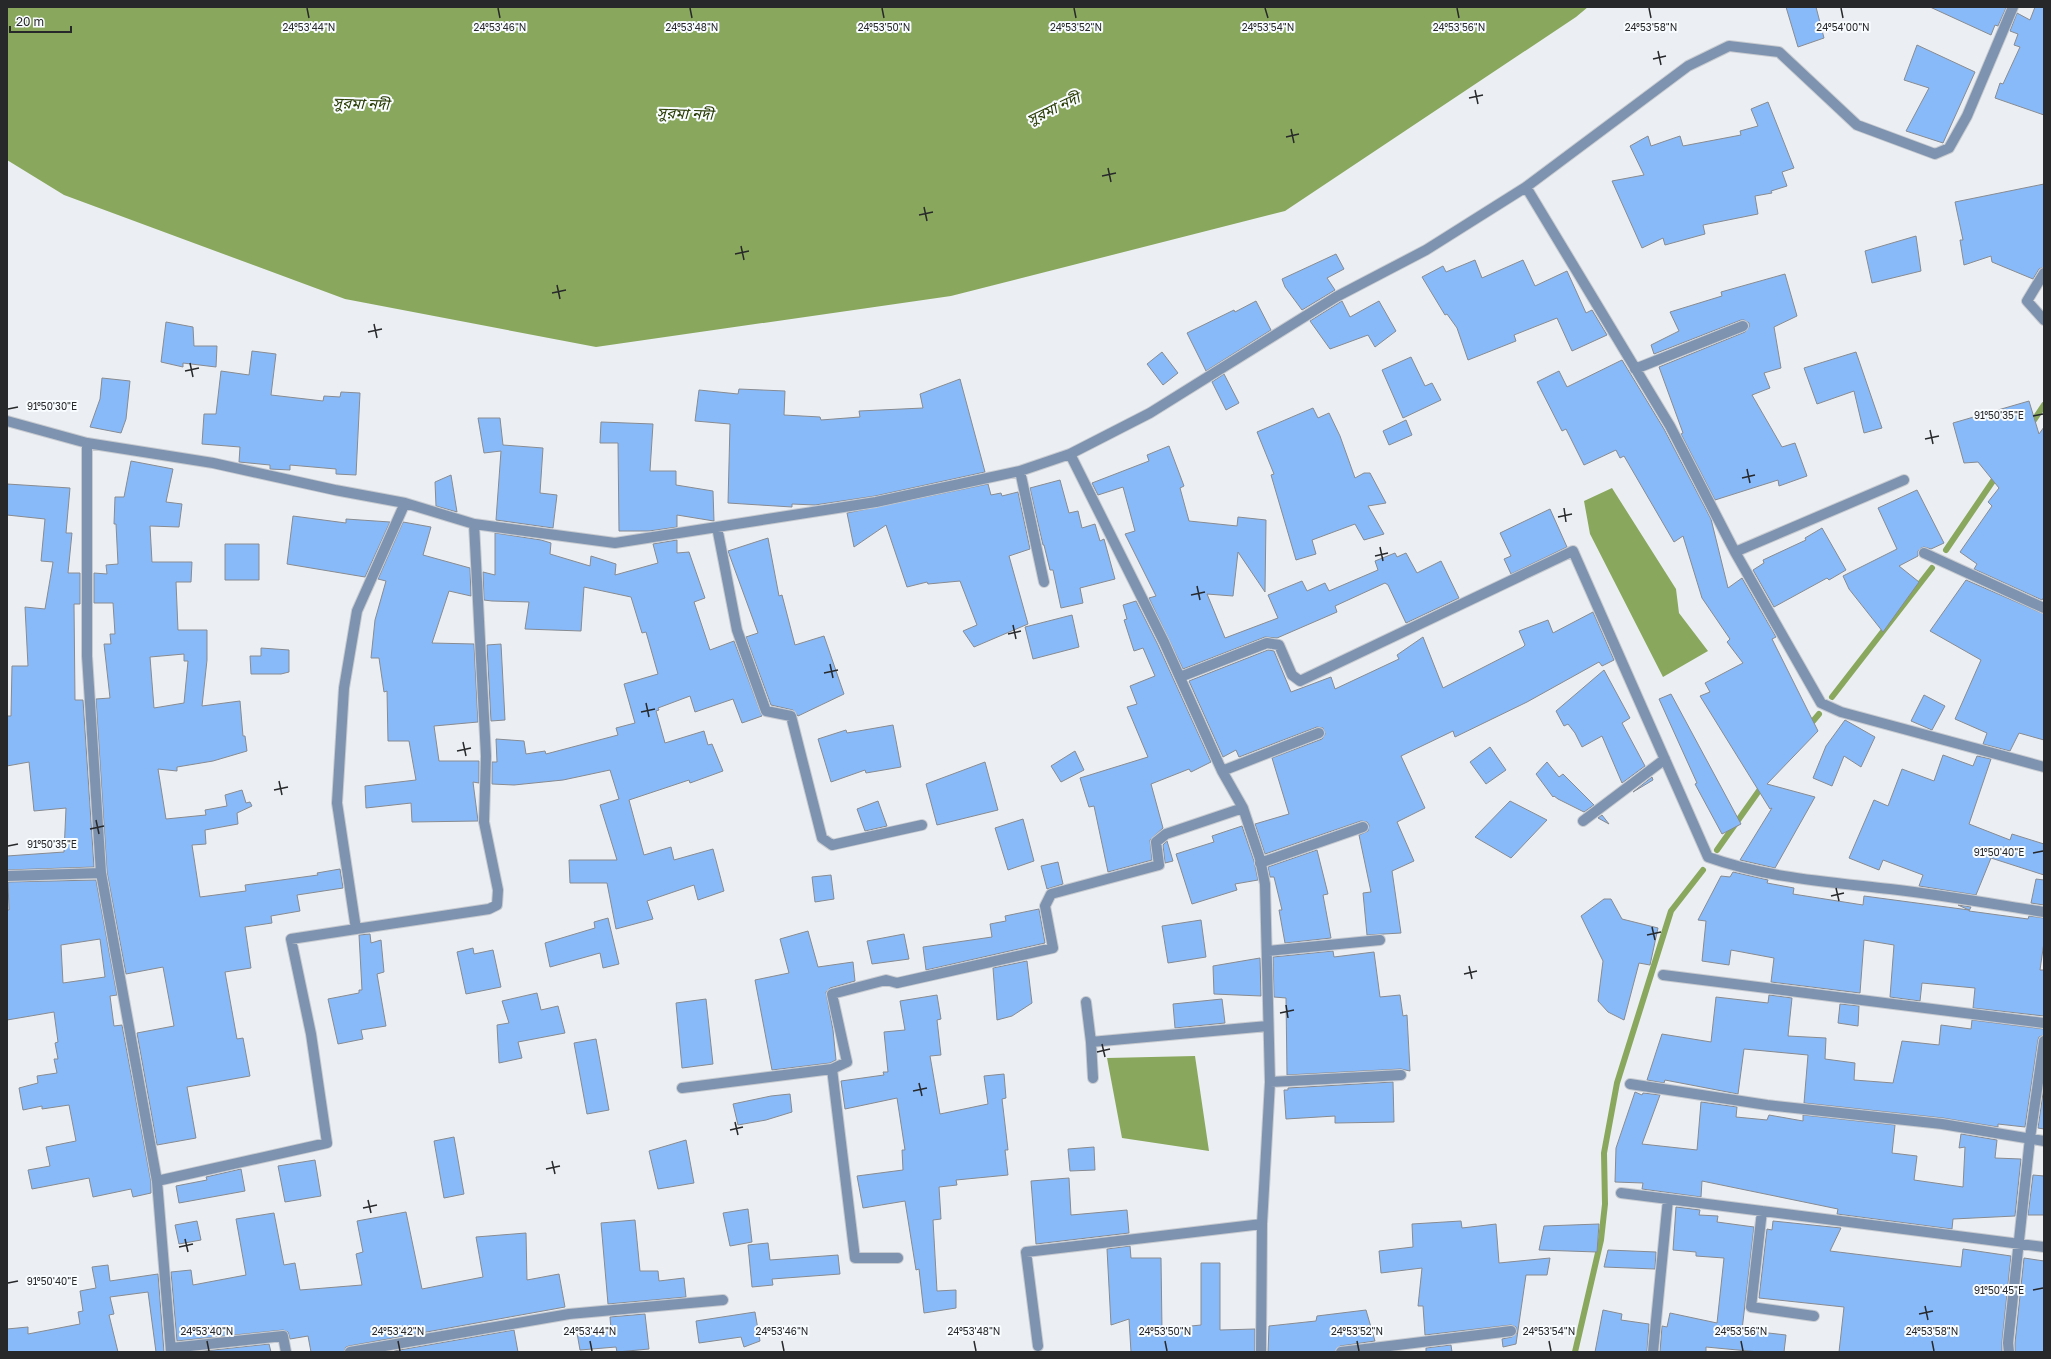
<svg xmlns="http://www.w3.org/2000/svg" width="2051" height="1359" font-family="'Golos Text','Noto Sans Bengali',sans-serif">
<rect width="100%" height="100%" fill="#ebeff4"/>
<path fill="#8aa85d" d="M7,7H1588L1576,17L1285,211L951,296L596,347L345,299L64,195L7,160Z
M1612,488L1676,589L1679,613L1708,651L1663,677L1590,534L1584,501Z
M1195,1056L1209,1151L1122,1138L1107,1058Z"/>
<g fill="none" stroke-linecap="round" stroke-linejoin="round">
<path stroke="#8aa85d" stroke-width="6" d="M2030,426L2044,405
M1946,550L1997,475
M1832,697L1932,568
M1808,727L1819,714
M1717,850L1763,785
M1575,1352L1601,1240L1605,1204L1604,1153L1617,1083L1671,911L1703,870"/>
</g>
<path fill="#88bafa" stroke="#888b90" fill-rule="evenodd" d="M1786,7H1816L1824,38L1798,47Z
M1930,7H2005L2006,8L1998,26L1995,25L1991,35Z
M2035,7H2044V115L1995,98L2000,83L2003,84L2020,47L2014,45L2018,34L2010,31L2017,13L2030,20Z
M1917,45L1975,72L1943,143L1906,131L1929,88L1904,80Z
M1768,102L1794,168L1782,172L1787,186L1771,191L1772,193L1755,196L1758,214L1703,225L1705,234L1665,245L1663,238L1642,248L1612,181L1644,175L1630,146L1648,136L1651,146L1680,136L1683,146L1741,135L1740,131L1758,126L1751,109Z
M2044,184V267L2039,269L2033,279L1992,262L1991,256L1964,265L1960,240H1963L1955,202Z
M1916,236L1921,271L1872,283L1865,251Z
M1336,254L1344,269L1327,278L1335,290L1302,310L1285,287L1282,279Z
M1475,260L1482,278L1523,260L1535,286L1567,271L1586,313L1592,310L1607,335L1572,351L1557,318L1514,335L1516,341L1468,360L1457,328L1447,314L1445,315L1422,277L1443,266L1446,272Z
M1785,274L1797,316L1774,327L1781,368L1764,373L1770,388L1752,395L1782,447L1795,443L1807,476L1779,486L1778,480L1715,500L1681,434L1683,433L1659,367L1745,332L1749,327V323L1744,320H1741L1654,354L1651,345L1679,331L1670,312L1722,296L1721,292Z
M1256,301L1271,330L1206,371L1187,333L1234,310L1235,312Z
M1342,301L1350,317L1379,301L1396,331L1375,347L1368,335L1330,349L1310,321Z
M166,322L193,327L194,346H217L216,367L183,363V367L161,362Z
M252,351L276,354L271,395L323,401L324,396L340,397L341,392L360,393L356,475L336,474V469L290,465V470L270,469V465L239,462L240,447L202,444L204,414H216L221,371L249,375Z
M1162,352L1178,373L1163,385L1147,364Z
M1856,352L1882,428L1864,433L1854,391L1817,404L1804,368Z
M1411,357L1425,386L1432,383L1441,400L1403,418L1382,370Z
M1622,360L1664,429L1711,519L1728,588L1742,578L1776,637L1772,639L1818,731L1767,784L1815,797L1775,868L1740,860L1772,808L1770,809L1700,696L1710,692L1705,683L1743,663L1727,642L1730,639L1702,598L1683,536L1674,542L1624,456L1620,458L1616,450L1584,465L1566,429L1562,431L1537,382L1559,371L1567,387Z
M1224,374L1239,403L1226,410L1212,382Z
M102,378L130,381L126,419L121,433L90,427L100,399Z
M960,379L985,472L875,496L815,505L792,504V507L728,503L730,424L695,421L699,390L738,394L739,389L785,391L784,415L820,417L821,420L860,417L859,411L923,408L920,394Z
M2029,401L2039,434L2044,427V597L2042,600L1974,569L1977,564L1960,552L1992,506L1988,502L1999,488L1978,462L1964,463L1953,423Z
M1313,408L1318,418L1329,413L1340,436L1355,478L1364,473H1370L1386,503L1368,506L1384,534L1364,540L1355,524L1312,540L1316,554L1296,560L1271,475L1274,474L1257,432Z
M478,418H500L503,445L543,448L540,493L557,495L553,528L496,520L501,451L484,453Z
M1406,420L1412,435L1389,445L1383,431Z
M601,422L653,424L650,471H676V485L713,491L714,521L677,515V527L649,531H619L618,443H600Z
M1169,446L1184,486L1180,488L1189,521L1237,526L1238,517L1266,520L1265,592L1238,552L1233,596L1207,594L1225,638L1278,618L1268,595L1302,581L1307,591L1325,583L1329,591L1378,570L1375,561L1395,553L1397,557L1406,553L1417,573L1441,561L1459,598L1406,623L1388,585L1385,583L1335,606L1337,612L1277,638L1265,637L1183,669L1149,598L1156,596L1125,534L1135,531L1123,487L1098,495L1092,483L1149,461L1147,455Z
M131,461L173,469L166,502L182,504L179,527L150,526L152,562H192L191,582H176L178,630H207V660L202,706L240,701L243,736H245L247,751L213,761L177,767V771L158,769L166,819L206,815L205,810L227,806L225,795L242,790L246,803L250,802L252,806L237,813L238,824L205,830L206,844L192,845L200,897L246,891L245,885L318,875L317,873L340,869L343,888L297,895L300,911L271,916L272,923L245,927L251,968L225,972L237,1039L243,1038L250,1076L187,1087L196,1138L157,1145L137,1033L174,1026L163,967L126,974L107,872L96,699L110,698L104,644H111L110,634H115L113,603H94V573L107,574L106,565L118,564L116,524H114L115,497H124ZM184,654V661H188L184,703L154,708L150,657Z
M451,475L457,512L436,506L435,482Z
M1060,480L1069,513L1078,511L1082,528L1095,524L1100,541L1104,539L1115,579L1080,588L1083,603L1061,608L1053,570H1050L1044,545H1043L1030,488Z
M7,484L70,488L66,533H72L68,573H80V604H74L75,700H83L94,867L7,870V856L64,852L66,808L34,811L29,762L7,766V716H11L12,666H28L25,607L45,609L53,562L41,561L45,519L7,515Z
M988,484L991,495L1001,493L1002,496L1018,492L1030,549L1009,556L1028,624L974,647L963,631L977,625L960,581L928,584L927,582L907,587L886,525L854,547L847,513Z
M1917,490L1944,543L1931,549L1924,547L1921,548L1918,551V556L1899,566L1919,582L1883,632L1849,589L1843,576L1897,549L1878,508Z
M1550,509L1567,547L1511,574L1504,559L1511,556L1500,533Z
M293,516L346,523V519L390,522L365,577L287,564Z
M403,522L431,527L423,555L470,568L471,596L449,591L432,643L474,644L478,722L434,726L439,761H479V783L473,782L478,821L412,822L411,803L366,808L365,786L416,780L409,741H388L387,691L384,692L379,658H371L375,620L386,581L378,579Z
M1822,528L1846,570L1829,580L1827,578L1774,607L1753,570L1764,563L1763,560L1806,540L1805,538Z
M495,533L541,540L551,543L550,554L590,566L591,556L616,564L615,575L658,563L653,544L677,540V553L689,552L705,598L694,602L710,650L734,641L762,716L742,723L733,699L695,712L690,696L658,708L659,710L656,711L665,743L704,731L708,745L712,744L723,771L690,783L689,780L629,800L644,855L671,847L674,860L713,849L724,891L698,900L694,885L647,901L653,919L616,929L607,883H570L569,860H617L600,805L619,799L610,770L563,780L514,785L492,784V762H497L496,739L524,741L526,754L545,751L546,754L618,735L616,728L635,723L624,684L658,674L646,632L642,633L631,597L584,587L581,631L525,629L529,602L492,601L484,600L483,572L495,575Z
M768,538L779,596L782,595L795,645L824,636L844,694L798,716L793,710L771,705L746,637L758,633L728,551Z
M225,544H259V580H225Z
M1966,580L2044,614V740L2019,733L2010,751L1983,744L1987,733L1955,719L1981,660L1930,631Z
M1136,601L1158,645L1211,762L1191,772L1189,769L1151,784L1163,828L1150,840L1152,860L1108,872L1094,806L1089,807L1080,778L1148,757L1127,707L1137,704L1130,686L1155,676L1143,648L1134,651L1124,620L1127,619L1123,605Z
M1593,612L1614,660L1602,666L1599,662L1527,702L1455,737L1453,731L1401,756L1425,808L1397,822L1414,861L1392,871L1401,933L1367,935L1363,893L1371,892L1359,835L1368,831L1369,825L1367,822L1361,821L1265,854L1255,824L1289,814L1272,758L1322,739L1325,734L1323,728L1317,727L1239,757L1236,750L1223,757L1189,681L1268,650L1274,651L1291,692L1331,677L1335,689L1399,659L1397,655L1423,637L1443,688L1523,647L1525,645L1519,631L1548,620L1553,633Z
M1072,615L1079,647L1033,659L1025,627Z
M501,644L505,720L491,721L487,645Z
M261,648L289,650V672L281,674H251L250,656H261Z
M1604,670L1630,718L1622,723L1645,766L1622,783L1602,736L1582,747L1575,733L1568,724L1564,726L1556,711Z
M1671,694L1741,824L1722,834L1695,784L1697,783L1659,699Z
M1924,695L1945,706L1932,730L1911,721Z
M1845,720L1875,737L1861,767L1844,756L1832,786L1813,778L1826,746Z
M893,725L901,767L866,773L865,770L831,782L818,739L846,730L847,733Z
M1490,747L1506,770L1486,784L1470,762Z
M1075,751L1084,770L1061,782L1051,766Z
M1943,755L1973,766L1977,756L1991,759L1969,824L2010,840L2012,834L2044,844V875L1991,858L1976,895L1919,886L1923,875L1883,860L1879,870L1849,858L1874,800L1888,806L1902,769L1934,781Z
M985,762L998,810L937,825L926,784Z
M1547,762L1559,777L1563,774L1594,805L1584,812L1558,799L1554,796L1553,797L1536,774Z
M1652,777L1653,780L1633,792Z
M878,801L887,826L865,831L857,809Z
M1510,801L1547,820L1511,858L1475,837Z
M1602,815L1609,824L1598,818Z
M1023,819L1034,861L1008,870L995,828Z
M1242,826L1254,861L1258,880L1235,884L1237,890L1192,904L1176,854L1214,842L1212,836Z
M1167,841L1173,861L1165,863L1163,845Z
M1317,850L1328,894L1323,895L1331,938L1285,943L1279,910H1282L1274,877H1270L1268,867Z
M1058,862L1063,884L1047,889L1041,866Z
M1733,872L1768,880L1767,883L1794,888L1793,894L1863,905L1864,896L1969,910L1958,905L1971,907L1969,911L2028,919L2029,916L2044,918V942L2040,970H2044V1016L1973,1008L1975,988L1922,983L1920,1001L1890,997L1894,945L1864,940L1860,993L1771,982L1774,958L1731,950L1729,965L1702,961L1706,921L1698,920L1721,876L1730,877Z
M831,875L834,899L815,902L812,877Z
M2036,879L2044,880V905L2031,903Z
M96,880L117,995L110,996L114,1026L122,1025L151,1182V1193L133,1197L131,1189L93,1197L89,1178L32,1189L28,1170L50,1166L46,1147L76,1141L69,1105L42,1109V1106L23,1110L19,1088L38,1083L37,1076L57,1073L54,1059H58L55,1043L58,1042L54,1012L7,1020V910H9L8,882ZM100,939L105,977L63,983L61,945Z
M1604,899H1611L1622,919L1658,928L1650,965L1639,963L1624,1020L1608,1012L1598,1001L1603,961L1581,916Z
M1039,909L1045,943L926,970L923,947L992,937L990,924L1006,921L1005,916Z
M608,918L619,964L603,968L600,953L550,967L545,943L595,928L594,922Z
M1201,920L1206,957L1168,963L1162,926Z
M808,931L818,967L853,962L855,981L830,988L826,992L833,1030L836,1060L830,1063L772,1070L755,980L789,973L780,939Z
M370,934L371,943L381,940L384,972L377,974L386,1026L361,1030L363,1039L338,1044L328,999L359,993V990H362L359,935Z
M904,934L909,959L872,964L867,941Z
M473,948L474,954L493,950L501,987L466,994L457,952Z
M1333,951L1334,957L1374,952L1380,997L1400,995L1403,1016L1407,1015L1410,1071L1401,1069L1287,1075L1286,998L1274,997L1273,957Z
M1260,958L1261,996L1214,994L1213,966Z
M1027,961L1032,1003L1012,1016L997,1020L993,968Z
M537,993L541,1010L558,1006L565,1033L518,1042L522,1058L499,1063L497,1025L509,1023L502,1001Z
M937,995L941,1019L937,1020L941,1055L930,1056L940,1114L988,1104L984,1076L1004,1074L1006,1098L1002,1099L1008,1150H1005L1008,1175L956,1180L957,1185L939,1187L941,1219L933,1220L937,1291L956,1290V1308L924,1313L919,1269L916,1270L905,1201L863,1208L857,1176L903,1170L902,1150H905L897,1098L845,1109L841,1081L884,1075L883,1072H888L884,1032L905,1030L900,1001Z
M1769,995L1792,998L1788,1036L1826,1038L1825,1059L1855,1063L1854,1080L1893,1083L1902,1041L1939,1045L1941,1025L1971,1029L1972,1020L2044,1029V1035L2039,1037L2038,1040L2025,1127L1998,1124V1127L1943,1118L1804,1103L1808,1055L1744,1049L1738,1094L1665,1080L1664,1083L1647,1080L1662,1034L1711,1042L1716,997L1768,1003Z
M706,999L713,1064L682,1068L676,1003Z
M1222,999L1225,1023L1175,1028L1173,1004Z
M1840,1004L1859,1006L1858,1026L1838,1023Z
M596,1039L609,1110L587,1114L574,1043Z
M1393,1082L1394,1122L1335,1123V1116L1286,1119L1284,1090H1288V1088Z
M2044,1086V1129L2038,1128Z
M1635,1092L1642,1095L1643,1093L1660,1095L1642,1144L1697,1150L1701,1102L1737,1107L1736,1117L1767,1120L1769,1115L1803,1121V1115L1895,1125L1892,1153L1917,1156L1914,1180L1963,1187L1965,1147L1959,1148L1961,1134L1997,1140L1995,1158L2021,1159L2015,1216L1953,1219L1952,1229L1837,1214L1838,1209L1702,1181L1701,1197L1642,1189L1643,1183L1615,1182L1616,1148Z
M790,1094L792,1112L766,1120L738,1125L733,1104L771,1096Z
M454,1137L464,1194L444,1198L434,1141Z
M686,1140L694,1183L658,1189L649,1151Z
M1094,1147L1095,1170L1070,1171L1068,1149Z
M315,1160L321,1196L285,1202L278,1166Z
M241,1169L245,1191L179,1203L176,1186L207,1180L206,1177Z
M2033,1175L2044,1176V1215H2028Z
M1069,1178L1071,1215L1127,1210L1129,1233L1036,1244L1031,1181Z
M1676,1207L1700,1210L1699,1215L1718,1216L1717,1222L1754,1227L1742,1330L1786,1335L1784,1352H1759L1706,1347V1352H1660L1662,1326L1667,1327L1670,1313L1717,1323L1724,1258L1696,1256V1252L1673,1250Z
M748,1209L752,1242L730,1246L723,1213Z
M406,1212L422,1289L483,1277L476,1237L526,1233L527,1280L559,1274L565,1307L349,1346L346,1347L344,1352H311L308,1336L290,1339L288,1332L283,1330L177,1341L171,1272L191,1270L193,1285L246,1275L236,1219L274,1213L284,1265L295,1263L300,1290L362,1285L356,1254L363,1252L357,1221Z
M635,1220L640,1271H658L659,1281L684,1278L686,1297L608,1304L601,1223Z
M197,1221L201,1240L179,1244L175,1225Z
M1461,1221L1462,1228L1496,1224L1499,1263L1550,1258L1547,1275H1526L1516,1344L1503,1347L1502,1339L1512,1337L1517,1333L1516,1327L1511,1325L1425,1335L1423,1306H1418L1422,1268L1381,1273L1379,1251L1413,1247L1412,1224Z
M1773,1221L1841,1228L1830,1251L1961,1267L1963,1249L2011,1256L2002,1342V1352H1839L1844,1307L1759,1298L1767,1229L1772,1230Z
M1599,1224L1597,1252L1539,1250L1544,1226Z
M768,1243L770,1260L838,1255L840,1274L772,1279L773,1285L752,1287L748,1245Z
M1130,1246L1131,1258H1161L1162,1329L1201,1325V1263H1220V1330L1255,1329V1352H1131L1129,1319L1111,1325L1107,1249Z
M1608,1250L1656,1252L1655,1269L1604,1267Z
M2024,1258L2044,1261V1352H2015V1343Z
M108,1265L110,1281L158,1274L164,1352H156L148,1292L110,1297L114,1314L109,1315L118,1352H7V1329L28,1327V1334L80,1324L78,1312L83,1311L80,1291L96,1288L92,1267Z
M1366,1310L1375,1341L1340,1346L1335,1352H1268L1269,1326L1316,1321L1317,1316Z
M1603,1310L1622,1314L1621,1320L1649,1324L1647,1352H1595Z
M755,1312L760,1341L744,1347L741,1337L699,1343L696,1321Z
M645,1314L649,1349L617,1352L616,1347L580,1350L577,1333L611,1330L610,1317Z
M514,1330L518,1352H394V1351Z
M269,1344L271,1352H195Z
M1451,1345L1452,1352H1426V1348Z"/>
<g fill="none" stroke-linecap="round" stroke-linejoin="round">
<g stroke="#c8cbd0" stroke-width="12">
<path id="minor" d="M1526,187L1670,426L1735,552L1821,703L1841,712L2044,767
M2044,273L2027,301L2044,320
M1635,369L1743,326
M7,421L87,443L213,463L335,490L405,503L474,524L615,543L876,502L1020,471L1070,454L1150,413L1336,297L1426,250L1526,187L1688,66L1729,46L1779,52L1857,125L1935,154L1949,148L1967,116L2013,7
M87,443V656L101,873L157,1181L171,1352
M1070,454L1164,642L1222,771L1243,808L1260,859L1265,884L1270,1082L1262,1224L1261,1352
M1020,471L1044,582
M717,527L737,630L766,711L791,716L822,838L832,845L922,825
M1735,552L1904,480
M1924,553L2044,608
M1180,677L1267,643L1279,645L1292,675L1300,681L1573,551L1708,857C1766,878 1830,882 1890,889C1942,895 1993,904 2044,912
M1222,771L1319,733
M1583,821L1665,759
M1260,863L1363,827
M7,876L101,873
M356,929L489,909L497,905L498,890L484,822L486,756L474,524
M1268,951L1380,940
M1663,975L2044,1023
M1086,1002L1091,1042
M1093,1078L1091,1042L1268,1026
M1270,1082L1401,1075
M1630,1084L1767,1105L1942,1124L2044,1141
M682,1088L832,1069
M157,1181L327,1143L311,1034L291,939L356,929L337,803L344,688L357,611L405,503
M1621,1193L2044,1247
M1762,1211L1751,1307L1814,1316
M898,1258H855L832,1069L847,1062L832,994L886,980L897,983L1053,948L1045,906L1051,894L1159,865L1156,842L1166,834L1243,808
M1038,1346L1026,1252L1262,1224
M171,1348L283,1336L286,1352
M350,1352L569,1314L723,1300
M1341,1352L1511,1331
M1653,1352L1668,1199
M2009,1352L2008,1343L2030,1138L2044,1041"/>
</g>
<use href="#minor" stroke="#7e93af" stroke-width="10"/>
</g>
<path fill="none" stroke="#27282a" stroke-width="1.5" d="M307,8L309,18M498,8L500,18M690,8L692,18M882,8L884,18M1074,8L1076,18M1265,8L1268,18M1457,8L1459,18M1649,8L1651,18M1841,8L1843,18M1658,51L1661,65M1653,59L1666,56M1475,90L1478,104M1469,98L1483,95M1291,129L1294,143M1286,137L1299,134M1108,168L1111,182M1102,176L1116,173M924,207L927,221M919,215L933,212M741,246L744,260M735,254L749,251M557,285L560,299M552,293L566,290M374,324L377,338M368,332L382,329M190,363L193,377M185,371L199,368M8,409L18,407M2033,416L2043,414M1930,430L1933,444M1925,439L1939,436M1747,469L1750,483M1742,478L1755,475M1564,508L1566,522M1558,517L1572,514M1380,547L1383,561M1375,556L1388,553M1197,586L1200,600M1191,595L1205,592M1013,625L1016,639M1008,634L1021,631M830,664L833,678M824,673L838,670M646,703L649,717M641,712L655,709M463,742L466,756M457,751L471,748M279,781L282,795M274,790L288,787M96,820L99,834M90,829L104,826M8,846L18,844M2033,853L2043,851M1836,888L1839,901M1831,896L1844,893M1652,927L1655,940M1647,935L1661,932M1469,966L1472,979M1464,974L1477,971M1286,1005L1288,1018M1280,1013L1294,1010M1102,1044L1105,1057M1097,1052L1110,1049M919,1083L922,1096M913,1091L927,1088M735,1122L738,1135M730,1130L743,1127M552,1161L555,1174M546,1169L560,1166M368,1200L371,1213M363,1208L377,1205M185,1239L188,1252M179,1247L193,1244M8,1283L18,1281M2033,1290L2043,1288M1925,1306L1928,1320M1919,1314L1933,1311M207,1341L209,1351M398,1341L400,1351M590,1341L592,1351M782,1341L784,1351M974,1341L976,1351M1165,1341L1167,1351M1357,1341L1359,1351M1549,1341L1551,1351M1741,1341L1743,1351M1932,1341L1934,1351"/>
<g text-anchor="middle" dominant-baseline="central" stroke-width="4" stroke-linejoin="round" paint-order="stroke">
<g font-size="15" font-style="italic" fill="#273a00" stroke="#f9fcff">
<text transform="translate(361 103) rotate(2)">সুরমা নদী</text>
<text transform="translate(1053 108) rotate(-25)">সুরমা নদী</text>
<text transform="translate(685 113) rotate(2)">সুরমা নদী</text>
</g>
</g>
<g font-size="10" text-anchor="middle" fill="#27282a" stroke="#f9fcff" stroke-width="4" stroke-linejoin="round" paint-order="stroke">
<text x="309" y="31">24°53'44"N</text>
<text x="500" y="31">24°53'46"N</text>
<text x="692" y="31">24°53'48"N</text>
<text x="884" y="31">24°53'50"N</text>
<text x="1076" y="31">24°53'52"N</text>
<text x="1268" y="31">24°53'54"N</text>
<text x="1459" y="31">24°53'56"N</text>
<text x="1651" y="31">24°53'58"N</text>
<text x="1843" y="31">24°54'00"N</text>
<text x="52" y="410">91°50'30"E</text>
<text x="1999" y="419">91°50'35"E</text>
<text x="52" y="848">91°50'35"E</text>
<text x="1999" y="856">91°50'40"E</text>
<text x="52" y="1285">91°50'40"E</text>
<text x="1999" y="1294">91°50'45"E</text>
<text x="207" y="1335">24°53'40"N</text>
<text x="398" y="1335">24°53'42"N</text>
<text x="590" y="1335">24°53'44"N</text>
<text x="782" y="1335">24°53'46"N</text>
<text x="974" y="1335">24°53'48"N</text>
<text x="1165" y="1335">24°53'50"N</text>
<text x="1357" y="1335">24°53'52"N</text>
<text x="1549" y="1335">24°53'54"N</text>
<text x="1741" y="1335">24°53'56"N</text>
<text x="1932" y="1335">24°53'58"N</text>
</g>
<rect width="2051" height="1359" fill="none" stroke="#27282a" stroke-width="16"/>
<path d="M10 26v6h61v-6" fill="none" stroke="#27282a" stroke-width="2"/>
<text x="16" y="26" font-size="12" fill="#27282a" stroke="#f9fcff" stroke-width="3" paint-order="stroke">20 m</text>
</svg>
